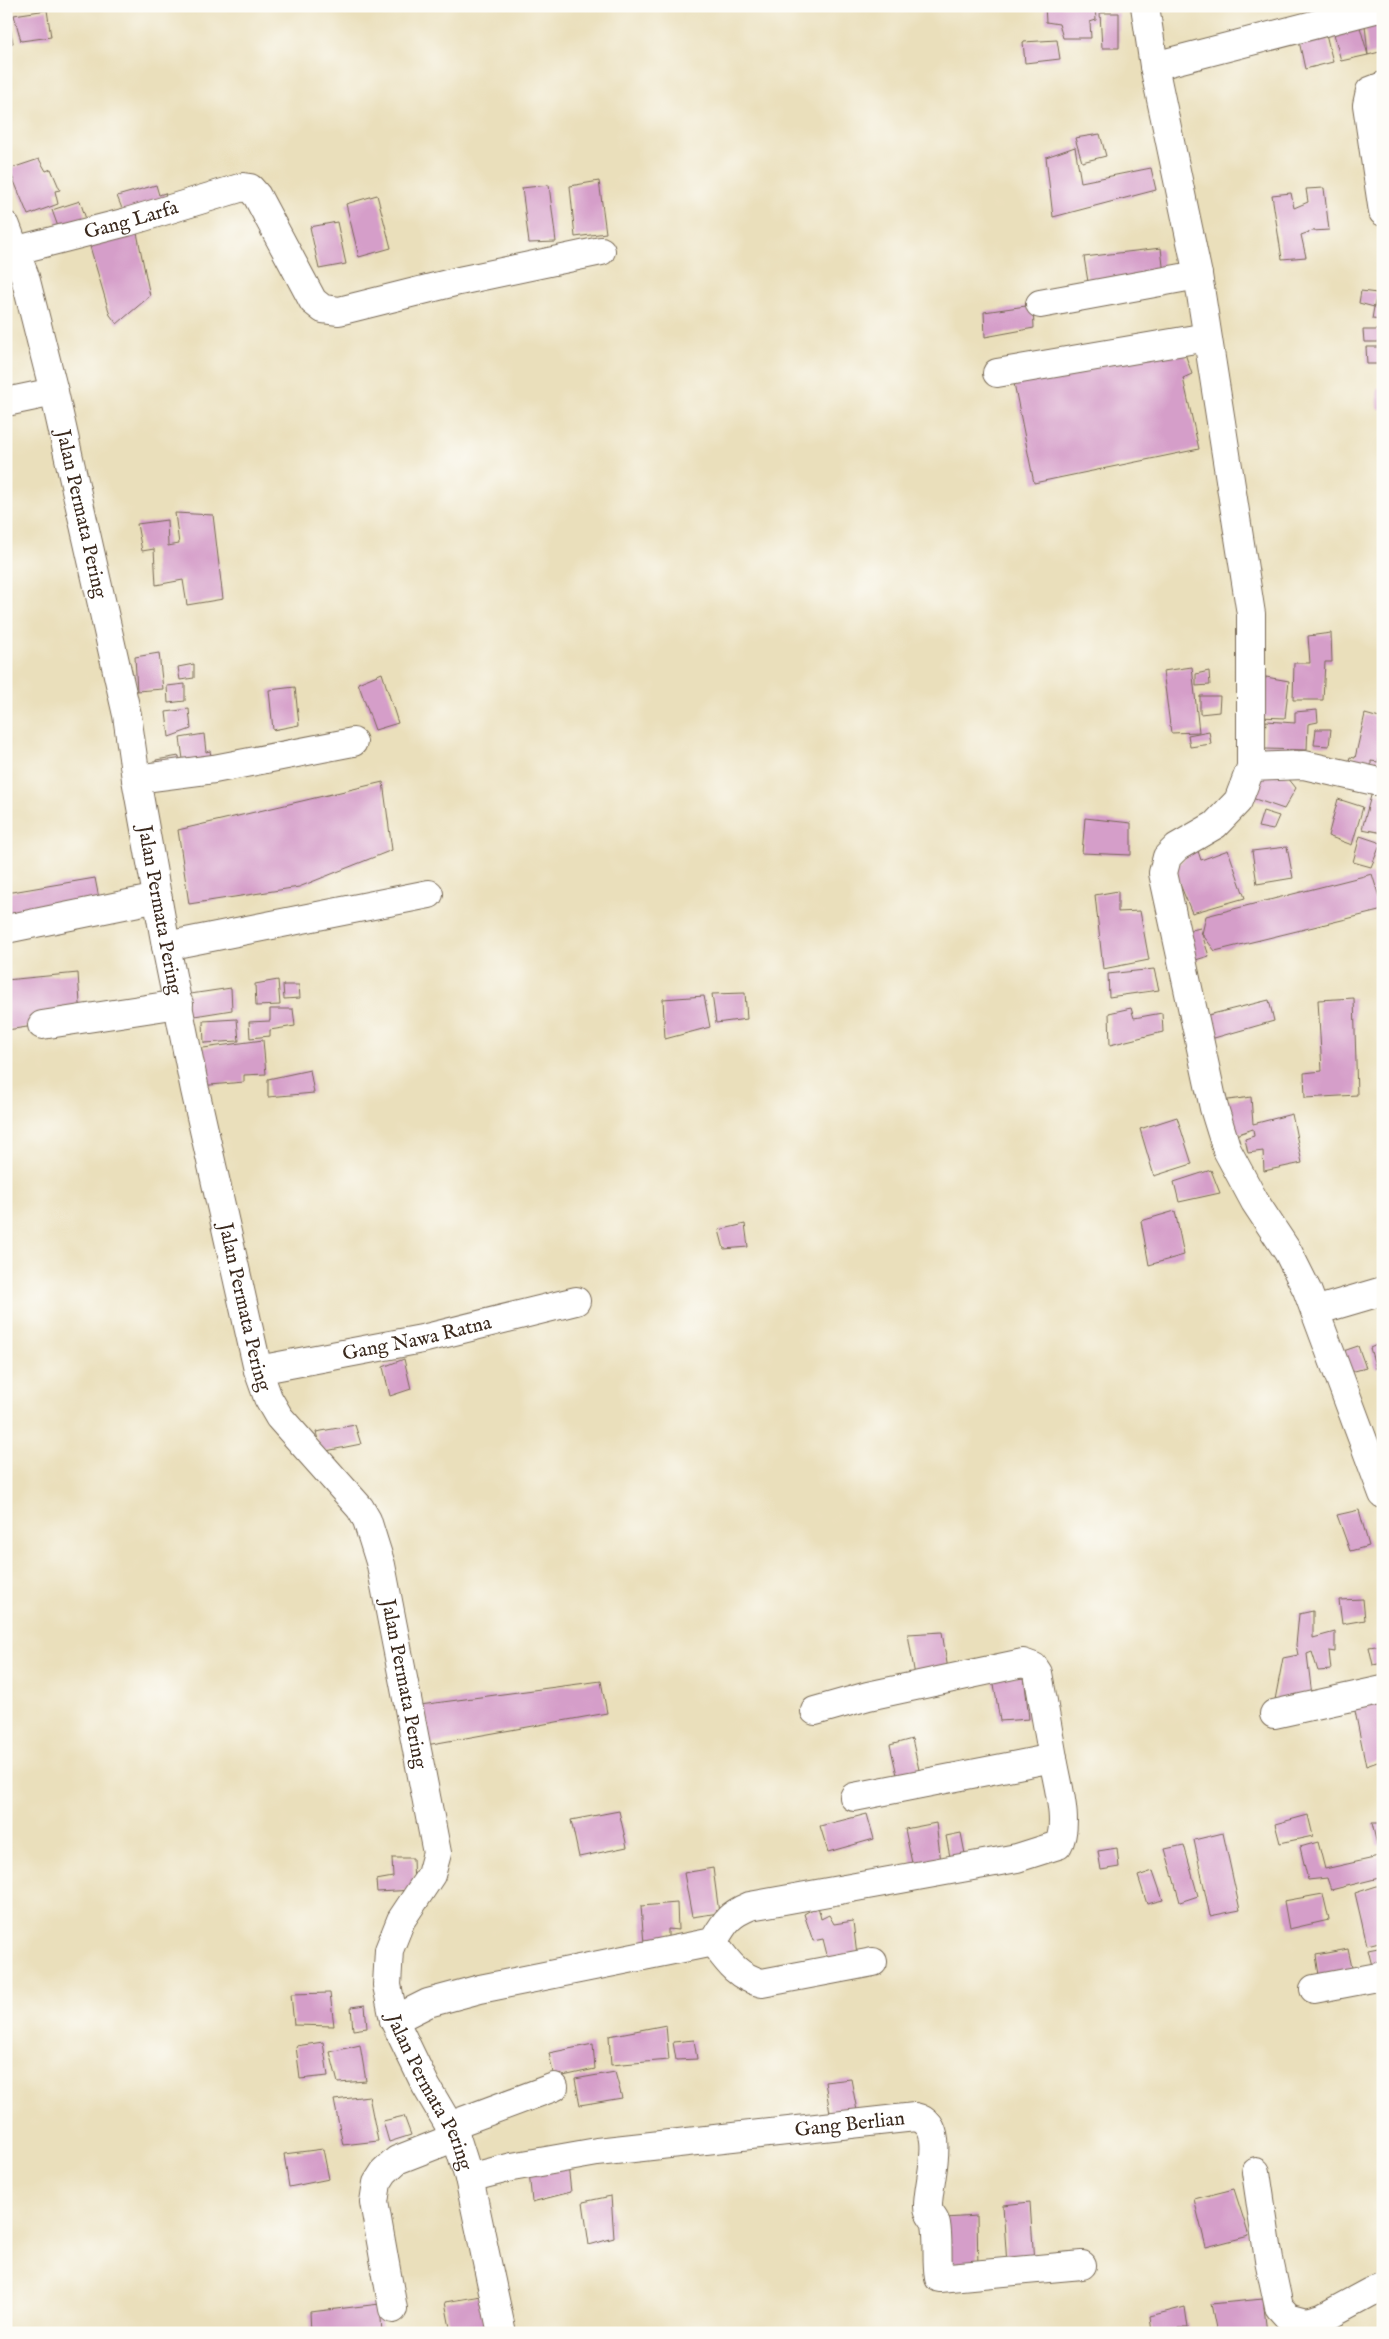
<svg xmlns="http://www.w3.org/2000/svg" width="1389" height="2339" font-family="'IM FELL English',serif">
<rect width="100%" height="100%" fill="#fdfcf7"/>
<filter id="ink" filterUnits="userSpaceOnUse"><feTurbulence type="fractalNoise" baseFrequency=".02" numOctaves="2"/><feDisplacementMap in="SourceGraphic" scale="10" xChannelSelector="R" yChannelSelector="G"/><feConvolveMatrix kernelMatrix="1 2 1 2 8 2 1 2 1" color-interpolation-filters="sRGB"/></filter>
<filter id="wash" filterUnits="userSpaceOnUse"><feTurbulence type="fractalNoise" baseFrequency=".0096" numOctaves="4" result="noise"/><feDisplacementMap in="SourceGraphic" scale="20" xChannelSelector="R" yChannelSelector="G"/><feGaussianBlur stdDeviation="1.12" result="paint"/><feColorMatrix in="noise" values="0 0 0 0 0 0 0 0 0 0 0 0 0 0 0 0 0 1.4 0 .05"/><feComposite in="paint" operator="in"/></filter>
<g filter="url(#wash)">
<rect width="100%" height="100%" fill="#eadfbb"/>
<g id="blocks">
<path fill="#d59ec9" d="M1045,6H1095L1096,20L1090,22L1091,38H1063L1059,24L1046,22Z
M47,10L51,37L21,41L14,15Z
M1100,13H1119V48H1102Z
M1383,19V51L1368,55L1341,61L1333,30L1360,27L1368,55L1365,25Z
M9,22L13,43L6,45V23Z
M1326,34L1333,62L1305,69L1299,41Z
M1057,40L1060,59L1025,63L1023,42Z
M1100,134L1106,156L1082,162L1075,138Z
M1075,147L1081,182L1151,168L1156,190L1053,217L1046,157Z
M39,159L46,171L51,169L60,190L55,191L58,204L28,215L9,169Z
M599,181L606,233L575,237L570,186Z
M156,185L159,195L165,193L170,208L127,221L117,196Z
M549,185L556,242L529,243L522,188Z
M1324,188L1329,230L1312,231L1301,235L1306,257L1282,259L1272,195L1291,193L1294,208L1308,202L1306,189Z
M377,195L391,248L359,257L346,204Z
M80,201L90,231L62,238L52,210Z
M337,222L346,264L319,269L310,227Z
M137,233L150,296L117,324L110,315L89,243Z
M1161,248L1164,275L1089,288L1084,257Z
M1361,291L1377,293L1374,307L1359,303Z
M1383,304V320L1372,319L1374,307Z
M1033,305L1034,328L985,337L984,312Z
M1363,330H1383V342H1364Z
M1181,342L1192,374L1183,378L1199,449L1034,483L1012,373Z
M1366,347H1383V364H1367Z
M1377,388H1383V409H1378Z
M175,513L213,515L223,599L187,605L183,580L156,585L154,549L142,551L137,524L167,520L168,546L179,544Z
M1331,633L1332,662H1325L1323,700H1293L1294,663H1310L1308,636Z
M159,653L163,689L137,691L135,657Z
M194,664V678L180,680L178,667Z
M1192,667L1199,732L1171,733L1163,671Z
M1209,671L1210,685L1196,686V674Z
M382,673L398,723L375,730L358,683Z
M1266,677L1289,681L1285,718L1259,717Z
M185,684V701L168,703L167,686Z
M295,687L299,725L273,730L269,690Z
M1200,696H1220L1219,712L1200,714Z
M189,709L191,729L169,737L166,712Z
M1317,710L1318,722L1308,724L1307,750L1264,749L1266,721L1295,723V712Z
M1365,714L1383,719V759L1379,758L1378,762L1371,761V772L1347,768L1350,757L1355,758Z
M1316,729H1331L1329,746L1314,745Z
M1209,731L1211,744L1190,747L1188,735Z
M204,734L206,752L210,751L214,769L185,773L180,738Z
M179,756L180,773L157,776L156,760Z
M1260,770L1284,773L1296,788L1284,809L1249,797Z
M383,782L392,850L299,887L189,904L178,830Z
M1372,792L1383,795V833L1362,829Z
M1338,799L1363,807L1352,845L1328,836Z
M1263,811L1279,816L1273,830L1258,827Z
M1085,818L1131,823V855L1082,853Z
M1360,836L1381,843L1371,867L1353,862Z
M1196,845L1201,860L1228,850L1245,898L1192,913L1174,870Z
M1287,847L1293,878L1257,884L1252,851Z
M1372,874L1383,910L1215,951L1202,934L1206,916Z
M95,878L101,909L6,927V893Z
M1118,891V912L1140,911L1149,960L1103,969L1095,895Z
M1200,928L1209,956L1182,964L1176,934Z
M1154,969L1159,990L1109,997L1108,974Z
M78,973L81,1019L7,1030L6,980Z
M278,980L280,1005L256,1006L255,984Z
M283,985H299L300,998L284,999Z
M231,988L232,1010L182,1018L177,996Z
M745,993L747,1019L716,1023L712,994Z
M704,996L710,1027L665,1039L663,999Z
M1354,998L1357,1095L1305,1098L1304,1073L1322,1071L1318,1000Z
M1269,1000L1274,1021L1207,1040L1200,1017Z
M1131,1008L1134,1018L1162,1013L1163,1032L1110,1045L1109,1013Z
M270,1009H293L295,1026L270,1030V1036L250,1038L249,1022L270,1021Z
M237,1019L239,1041L204,1043L203,1021Z
M263,1040L266,1074L244,1075V1082L199,1086L196,1049Z
M310,1070L314,1093L268,1097V1079Z
M1251,1097L1253,1124L1292,1114L1302,1163L1264,1171L1263,1151L1248,1153L1245,1139L1254,1136L1253,1129L1224,1139L1221,1101Z
M1177,1117L1192,1164L1154,1176L1140,1129Z
M1211,1170L1220,1193L1179,1202L1174,1182Z
M1175,1211L1184,1255L1149,1265L1141,1221Z
M745,1224L748,1247L724,1249L719,1230Z
M1383,1342V1367L1376,1369L1370,1348Z
M1358,1346L1366,1368L1339,1375L1332,1355Z
M404,1359L411,1389L390,1396L383,1367Z
M355,1425L361,1444L321,1452L316,1432Z
M1359,1510L1369,1546L1350,1551L1337,1515Z
M1363,1599L1365,1620L1342,1624L1339,1600Z
M1313,1611V1638L1335,1632V1652L1329,1651L1331,1670L1318,1671L1312,1652L1307,1654L1312,1696L1274,1705L1283,1658L1298,1655L1296,1645L1299,1614Z
M942,1632L949,1676L916,1682L908,1634Z
M1383,1645V1663L1373,1665L1369,1647Z
M1024,1675L1029,1719L1000,1721L993,1678Z
M601,1681L607,1713L426,1745L420,1705Z
M1380,1702L1383,1713V1760L1366,1766L1354,1706Z
M912,1739L920,1774L898,1779L890,1745Z
M619,1811L627,1847L579,1857L571,1820Z
M867,1814L874,1839L828,1852L820,1826Z
M1308,1815L1313,1836L1280,1843L1275,1824Z
M936,1823L941,1862L913,1868L905,1829Z
M1372,1823H1383V1845H1377Z
M961,1833L966,1859L951,1862L946,1836Z
M1223,1833L1240,1910L1210,1916L1194,1840Z
M1318,1842L1325,1869L1383,1856V1877L1331,1890L1327,1878L1308,1880L1300,1847Z
M1184,1845L1198,1896L1180,1902L1165,1849Z
M1117,1848L1119,1867L1101,1870L1098,1851Z
M392,1858H413L414,1890L377,1892L376,1880L393,1877Z
M713,1868L719,1913L692,1917L684,1873Z
M1153,1871L1163,1900L1147,1904L1138,1876Z
M1383,1884V1941L1367,1945L1355,1893Z
M1323,1894L1329,1920L1289,1929L1284,1901Z
M677,1903L678,1930L668,1929V1942L644,1944L641,1906Z
M818,1906L821,1919L829,1915L834,1924L853,1921L857,1956L828,1959L823,1939L813,1941L804,1914Z
M1383,1947V1972L1374,1974L1368,1950Z
M1348,1949L1353,1972L1320,1982L1316,1955Z
M330,1993L334,2026L294,2025L291,1994Z
M365,2005L367,2028L353,2030L351,2007Z
M666,2025L669,2060L611,2065L609,2036Z
M694,2040L697,2059L676,2060L673,2042Z
M323,2042L328,2076L300,2079L296,2046Z
M593,2044L595,2069L554,2078L549,2053Z
M360,2045L366,2081L338,2083L330,2052Z
M615,2072L622,2098L580,2105L575,2079Z
M851,2079L858,2116L831,2119L825,2082Z
M369,2096L378,2141L343,2145L334,2100Z
M404,2116L411,2135L389,2142L383,2121Z
M323,2149L329,2179L289,2187L284,2154Z
M568,2165L571,2192L532,2202L529,2172Z
M1234,2189L1249,2236L1206,2247L1194,2199Z
M611,2196L614,2238L589,2245L583,2202Z
M1030,2202L1034,2263L1007,2265L1003,2205Z
M977,2216L978,2268L947,2270L945,2218Z
M481,2296L490,2333H451L445,2302Z
M1263,2299L1267,2333H1217L1211,2304Z
M380,2304L382,2333H311L310,2312Z
M1185,2307L1188,2328H1178V2333H1152L1150,2316Z"/>
</g>
</g>
<g filter="url(#ink)">
<use href="#blocks" fill-opacity="0" stroke="#786955" stroke-width="1"/>
<g fill="none" stroke-linecap="round" stroke-linejoin="round">
<g stroke="#786955" stroke-width="30">
<g id="minor">
<path d="M1145,6L1154,66L1198,275L1251,614V767L1238,801L1215,825L1177,847L1167,857L1163,873L1214,1108L1227,1150L1255,1202L1288,1252L1307,1290L1383,1494"/>
<path d="M1154,66L1383,7"/>
<path d="M1383,86L1370,91L1367,105L1383,212"/>
<path id="s1" d="M6,226L25,277L54,392L127,715L136,779L166,946L195,1090L258,1370L268,1398L279,1417L360,1508L367,1520L381,1565L437,1853L431,1875L401,1920L389,1950L387,1985L394,2020L426,2086L456,2137L469,2178L502,2333"/>
<path id="s2" d="M17,250L127,222L243,187L250,188L257,196L313,301L323,309L339,311L459,281L601,251"/>
<path d="M1040,304L1198,275"/>
<path d="M997,373L1207,337"/>
<path d="M6,402L54,392"/>
<path d="M1251,767L1304,765L1375,781"/>
<path d="M136,779L214,769L353,742"/>
<path d="M6,929L158,898"/>
<path d="M166,946L429,894"/>
<path d="M42,1025L179,1004"/>
<path d="M1315,1311L1383,1291"/>
<path id="s3" d="M258,1370L422,1339L576,1301"/>
<path d="M815,1711L868,1696L1023,1663L1034,1667L1038,1673L1053,1758"/>
<path d="M1274,1714L1383,1690"/>
<path d="M713,1942C727,1961 737,1977 762,1983L873,1962"/>
<path d="M1314,1989L1383,1976"/>
<path d="M394,2020L428,2003L480,1989L713,1942C725,1922 728,1915 750,1906L1017,1858L1058,1845C1070,1824 1057,1783 1053,1758L854,1797"/>
<path d="M449,2126L554,2087"/>
<path d="M1256,2172L1269,2260L1279,2307L1288,2317L1307,2322L1322,2318L1370,2292L1383,2288"/>
<path id="s4" d="M469,2178L512,2167L597,2152L915,2117C950,2124 927,2183 928,2207C928,2214 935,2218 936,2224C939,2242 936,2260 939,2278L1082,2265"/>
<path d="M393,2309L374,2202L377,2183L384,2172L397,2160L456,2137"/>
</g>
</g>
<use href="#minor" stroke="#fff" stroke-width="28"/>
</g>
</g>
<g text-anchor="middle" dominant-baseline="central" stroke-width="4" stroke-linejoin="round" paint-order="stroke">
<g font-size="20" fill="#3b2a1e" stroke="#fdfcf7">
<text stroke="none"><textPath href="#s2" startOffset="118">Gang Larfa</textPath></text>
<text stroke="none"><textPath href="#s1" startOffset="298">Jalan Permata Pering</textPath></text>
<text stroke="none"><textPath href="#s1" startOffset="702">Jalan Permata Pering</textPath></text>
<text stroke="none"><textPath href="#s1" startOffset="1108">Jalan Permata Pering</textPath></text>
<text stroke="none"><textPath href="#s3" startOffset="162">Gang Nawa Ratna</textPath></text>
<text stroke="none"><textPath href="#s1" startOffset="1528">Jalan Permata Pering</textPath></text>
<text stroke="none"><textPath href="#s1" startOffset="1961">Jalan Permata Pering</textPath></text>
<text stroke="none"><textPath href="#s4" startOffset="385">Gang Berlian</textPath></text>
</g>
</g>
<rect width="1389" height="2339" fill="none" stroke="#fdfcf7" stroke-width="25"/>
</svg>
